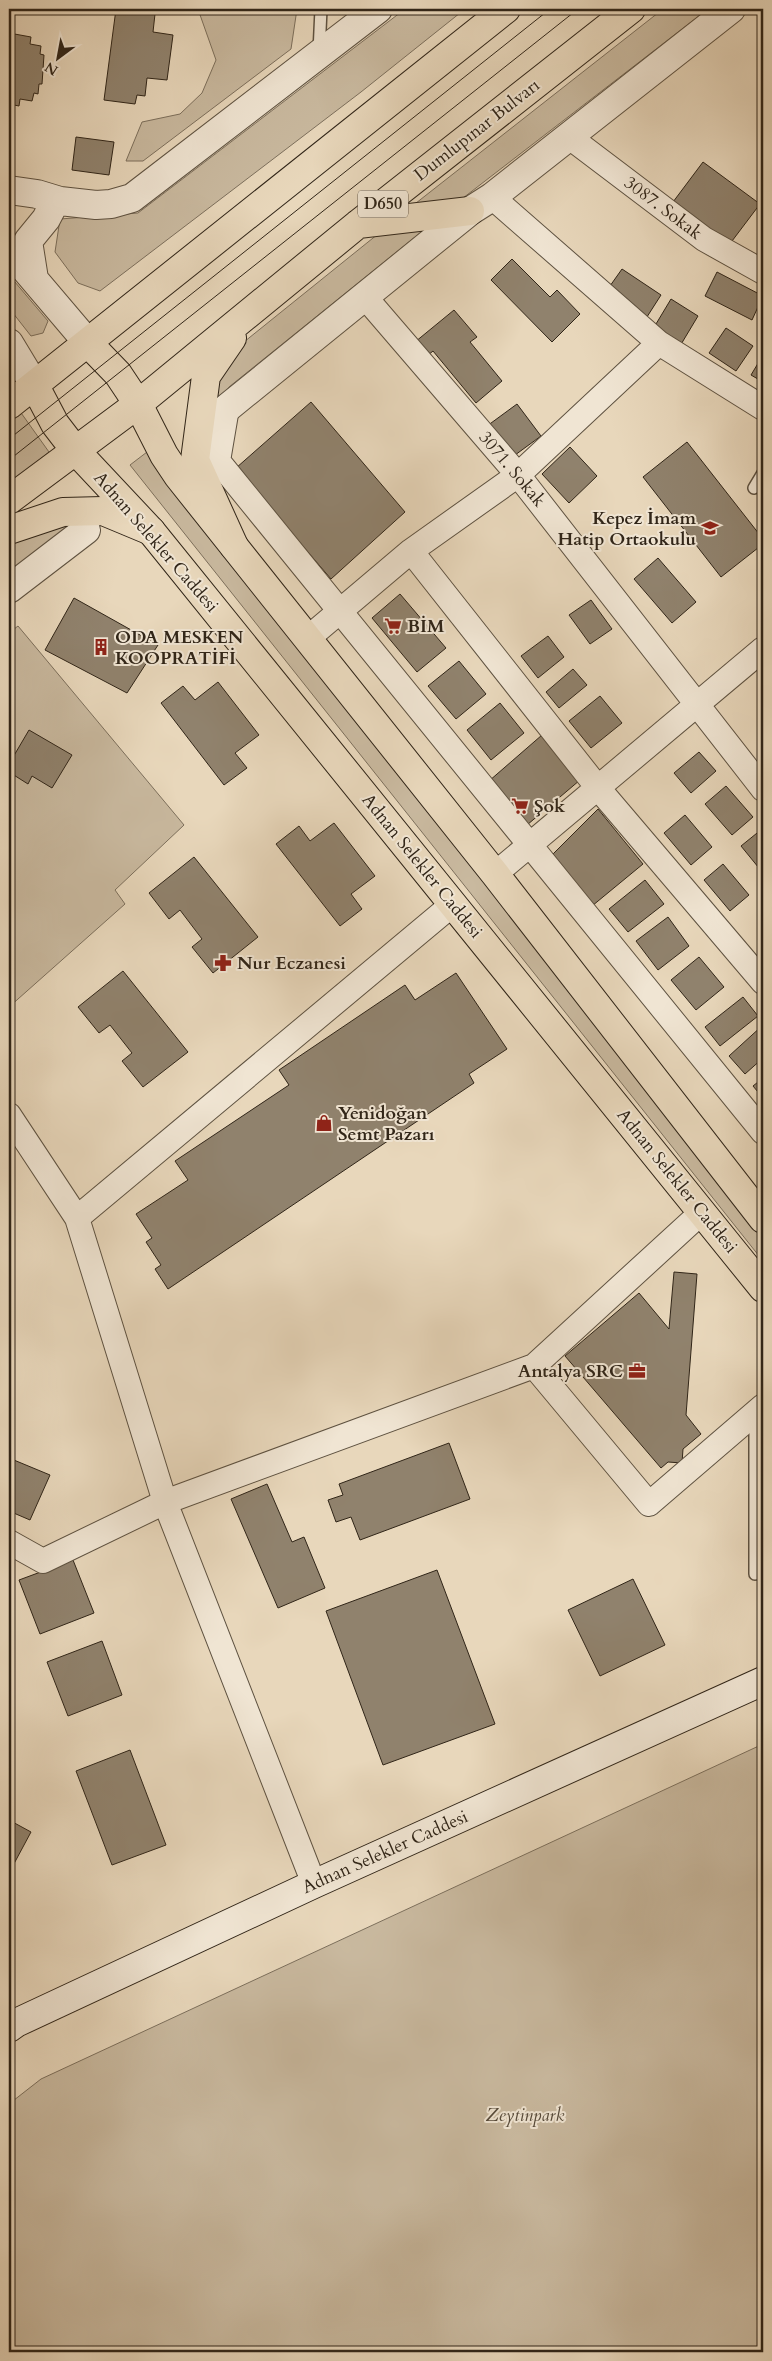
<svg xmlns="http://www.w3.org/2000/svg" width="772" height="2361" font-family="Cardo,serif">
<rect width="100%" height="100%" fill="#e8d7bb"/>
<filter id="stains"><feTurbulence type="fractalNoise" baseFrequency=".004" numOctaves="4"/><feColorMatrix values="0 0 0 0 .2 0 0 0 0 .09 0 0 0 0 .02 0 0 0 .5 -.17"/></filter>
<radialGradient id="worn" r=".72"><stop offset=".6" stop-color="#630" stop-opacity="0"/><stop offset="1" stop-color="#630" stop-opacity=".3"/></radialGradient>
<path fill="#c9b99f" stroke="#7c6f5c" d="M193,9H297L291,49L143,161H126L142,122L180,114L202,93L216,60L199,12Z
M405,9H465L361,92L100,291L78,283L55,252L60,219L138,213Z
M663,9H708L463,198L411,207Z
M430,225L229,387L216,412L213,380L239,346L378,234Z
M9,275L48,321L43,333L31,336L9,308Z
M19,410L49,452L9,484V418Z
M147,452L763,1238V1261L130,465Z
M72,519L71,530L9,575V539Z
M18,626L184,825L115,890L125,904L9,1007V633Z
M763,1744V2352H9V2104L41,2079Z"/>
<path fill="#90826d" stroke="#302518" d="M116,9H147V12L155,14L153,32L173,35L167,80L147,78L145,96L137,95L135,104L104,100Z
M9,33L31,37L30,44L41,46L40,54L44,55L42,84H39L38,94L34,93L32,101L20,99L19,106L9,104Z
M76,137L114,142L109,175L72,170Z
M703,162L760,204L729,245L673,202Z
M512,259L550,297L557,290L580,314L552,342L491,280Z
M622,269L661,295L645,320L605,293Z
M717,272L763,296L752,320L705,296Z
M671,299L698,316L680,346L653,329Z
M454,310L477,337L470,342L502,381L476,403L433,351L427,356L415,342Z
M726,328L753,346L736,371L709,353Z
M763,355V382L751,375Z
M311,402L405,512L331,579L236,468Z
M517,404L541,436L511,458L487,426Z
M687,442L763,539V544L721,577L643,477Z
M570,447L597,476L569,503L542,474Z
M658,558L696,602L672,623L634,579Z
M400,594L446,648L417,672L372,618Z
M74,598L158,645L127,693L45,650Z
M591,600L612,629L590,644L569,615Z
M548,636L564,657L538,678L521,656Z
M459,661L486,694L456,719L428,686Z
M573,669L587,685L559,708L546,692Z
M218,682L259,735L235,753L247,768L224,785L161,703L183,686L195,700Z
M600,696L622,723L591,748L569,721Z
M500,703L524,733L491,760L467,730Z
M29,730L72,755L52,788L32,776L28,784L9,772V764Z
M542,735L580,780L527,825L489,781Z
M699,752L716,771L691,793L674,773Z
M726,786L753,817L732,835L705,804Z
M598,809L643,864L592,906L550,857Z
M685,815L712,847L691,865L664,833Z
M334,823L375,876L351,894L362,909L340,926L276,844L299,826L310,841Z
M762,829L763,831V873L741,846Z
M194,857L258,937L213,973L192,947L202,939L180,910L169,919L149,893Z
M723,864L749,895L730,911L704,880Z
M645,880L664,904L628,932L609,909Z
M668,917L689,946L658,970L636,941Z
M699,957L724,987L696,1010L671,980Z
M123,971L188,1052L143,1087L122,1061L132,1053L110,1025L99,1033L78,1007Z
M456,973L507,1049L469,1074L474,1083L168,1289L155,1269L161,1265L146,1242L152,1238L136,1214L188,1180L175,1161L289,1085L279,1070L405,985L415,1000Z
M743,997L758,1016L720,1046L705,1027Z
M763,1025V1058L745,1074L729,1056Z
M763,1078V1098L753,1086Z
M674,1272L697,1274L686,1415L701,1434L683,1449L682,1463L668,1462L661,1468L565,1356L639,1293L669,1329Z
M449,1443L470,1499L360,1540L351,1517L336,1522L328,1500L343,1495L339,1484Z
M9,1458L50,1475L30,1520L9,1511Z
M267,1484L292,1542L304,1537L325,1588L278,1608L231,1499Z
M73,1560L94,1613L40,1634L19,1580Z
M437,1570L495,1724L383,1765L326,1611Z
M633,1579L665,1645L600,1676L568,1610Z
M102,1641L122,1695L68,1716L47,1662Z
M130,1750L166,1845L112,1865L76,1771Z
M9,1820L31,1832L9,1873Z"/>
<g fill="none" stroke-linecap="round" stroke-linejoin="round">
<g stroke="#5e5241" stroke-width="14">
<path id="service" d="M319,52L321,9
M754,488L763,473
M755,1413V1574"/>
</g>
<g stroke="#5e5241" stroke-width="26">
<path id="minor" d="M568,136L704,239L763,272
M492,197L659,343L763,408
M365,297L518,475L763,789
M227,408L218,461L763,1132
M411,551L598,788L763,982
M307,639L411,551L518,475L659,343
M495,874L763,649
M9,1115L77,1218L165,1502L314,1884
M77,1218L453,904
M534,1366L649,1504L763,1406
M9,1542L43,1561L165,1502L534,1366L702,1212"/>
</g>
<g stroke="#5e5241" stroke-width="30">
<path id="tertiary" d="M9,190L37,194L60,201L96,205L111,204L132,198L378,9
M9,250L88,343
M34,279L28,241L46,219L56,200
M9,343L35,386
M227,408L470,211L492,197L731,9
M9,589L86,530"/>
</g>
<g stroke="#302518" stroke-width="30">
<path id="secondary" d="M9,2028L16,2023L314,1884L763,1681"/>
</g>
<g stroke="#302518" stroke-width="30">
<path id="primary" d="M138,404L164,455L178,476L495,874L763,1219
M75,450L151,531L763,1288"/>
</g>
<g stroke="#302518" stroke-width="30">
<path id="trunk" d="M358,224L470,211
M232,338L206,376L195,460L234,546
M88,343L118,374L138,404
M35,386L55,424L75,450
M9,405L506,9
M9,500L138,404L358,224L631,9
M9,530L63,512L103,511L151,531"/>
</g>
<use href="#service" stroke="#f0e5d3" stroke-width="11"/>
<use href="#minor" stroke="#f0e5d3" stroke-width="24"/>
<use href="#tertiary" stroke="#f0e5d3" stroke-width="28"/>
<use href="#secondary" stroke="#f0e5d3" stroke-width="28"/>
<use href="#primary" stroke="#e8d7bb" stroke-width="28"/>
<use href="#trunk" stroke="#e8d7bb" stroke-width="28"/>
<path stroke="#302518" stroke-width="1" d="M9,439L550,9
M9,460L578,9"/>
</g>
<defs>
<g id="school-bare" transform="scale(1.35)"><path d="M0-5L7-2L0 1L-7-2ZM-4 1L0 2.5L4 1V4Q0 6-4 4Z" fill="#8f2418" stroke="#f0e5d3" stroke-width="2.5" paint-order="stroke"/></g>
<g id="supermarket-bare" transform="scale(1.35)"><path d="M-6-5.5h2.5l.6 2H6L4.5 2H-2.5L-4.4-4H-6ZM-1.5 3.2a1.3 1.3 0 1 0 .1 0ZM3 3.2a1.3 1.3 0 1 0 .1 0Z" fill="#8f2418" stroke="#f0e5d3" stroke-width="2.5" paint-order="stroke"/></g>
<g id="building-bare" transform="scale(1.35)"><path d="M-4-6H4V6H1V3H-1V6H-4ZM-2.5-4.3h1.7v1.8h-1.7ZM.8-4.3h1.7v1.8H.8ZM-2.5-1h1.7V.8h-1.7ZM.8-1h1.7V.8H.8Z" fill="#8f2418" stroke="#f0e5d3" stroke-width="2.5" paint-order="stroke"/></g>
<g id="pharmacy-bare" transform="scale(1.35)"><path d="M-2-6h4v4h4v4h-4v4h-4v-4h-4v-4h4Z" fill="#8f2418" stroke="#f0e5d3" stroke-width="2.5" paint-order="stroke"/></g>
<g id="shop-bare" transform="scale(1.35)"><path d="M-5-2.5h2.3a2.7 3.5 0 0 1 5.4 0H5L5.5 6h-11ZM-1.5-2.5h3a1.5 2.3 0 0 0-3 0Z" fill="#8f2418" stroke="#f0e5d3" stroke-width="2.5" paint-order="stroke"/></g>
<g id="office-bare" transform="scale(1.35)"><path d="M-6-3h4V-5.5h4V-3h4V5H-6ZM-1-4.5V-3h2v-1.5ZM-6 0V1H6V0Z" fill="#8f2418" stroke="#f0e5d3" stroke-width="2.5" paint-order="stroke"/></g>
</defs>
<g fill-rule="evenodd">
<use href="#school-bare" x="710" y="528"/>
<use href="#supermarket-bare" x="393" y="626"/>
<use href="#building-bare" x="101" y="647"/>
<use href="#supermarket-bare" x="520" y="806"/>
<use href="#pharmacy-bare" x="223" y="963"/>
<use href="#shop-bare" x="324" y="1123"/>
<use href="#office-bare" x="637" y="1371"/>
</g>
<g text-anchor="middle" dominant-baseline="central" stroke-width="4" stroke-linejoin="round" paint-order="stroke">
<rect fill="#f0e5d3" stroke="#6a5f50" stroke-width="1" x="358" y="190.5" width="50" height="27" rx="4"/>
<g font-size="16" font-weight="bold" fill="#302518">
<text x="383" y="204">D650</text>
</g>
<g font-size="18" fill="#302518" stroke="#f0e5d3">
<text transform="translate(477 130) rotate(-38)">Dumlupınar Bulvarı</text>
<text transform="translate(663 208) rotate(37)">3087. Sokak</text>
<text transform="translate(512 469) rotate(50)">3071. Sokak</text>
<text transform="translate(156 542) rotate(49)">Adnan Selekler Caddesi</text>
<text transform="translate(422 866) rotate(51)">Adnan Selekler Caddesi</text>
<text transform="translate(677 1181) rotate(51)">Adnan Selekler Caddesi</text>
<text transform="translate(385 1852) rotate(-24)">Adnan Selekler Caddesi</text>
</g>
<g font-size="18" font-weight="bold" fill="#302518" stroke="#f0e5d3" text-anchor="start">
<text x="696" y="518" text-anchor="end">Kepez İmam<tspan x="696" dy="21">Hatip Ortaokulu</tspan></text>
<text x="407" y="626">BİM</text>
<text x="115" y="637">ODA MESKEN<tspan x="115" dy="21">KOOPRATİFİ</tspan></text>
<text x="534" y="806">Şok</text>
<text x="237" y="963">Nur Eczanesi</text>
<text x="338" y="1113">Yenidoğan<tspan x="338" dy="21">Semt Pazarı</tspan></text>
<text x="623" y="1371" text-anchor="end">Antalya SRC</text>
</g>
<g font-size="18" font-style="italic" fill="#564a3a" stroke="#f0e5d3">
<text x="525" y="2115">Zeytinpark</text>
</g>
</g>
<rect width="772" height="2361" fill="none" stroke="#e8d7bb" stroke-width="30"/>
<rect x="10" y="10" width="752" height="2341" fill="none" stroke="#302518" stroke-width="2.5"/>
<rect x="15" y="15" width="742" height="2331" fill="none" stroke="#302518"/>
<g transform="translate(58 58) rotate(212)" stroke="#f0e5d3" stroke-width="4" paint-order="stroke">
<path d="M0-4L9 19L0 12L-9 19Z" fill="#302518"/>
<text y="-8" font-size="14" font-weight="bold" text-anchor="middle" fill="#302518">N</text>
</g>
<rect width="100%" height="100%" filter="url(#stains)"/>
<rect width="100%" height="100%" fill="url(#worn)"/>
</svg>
